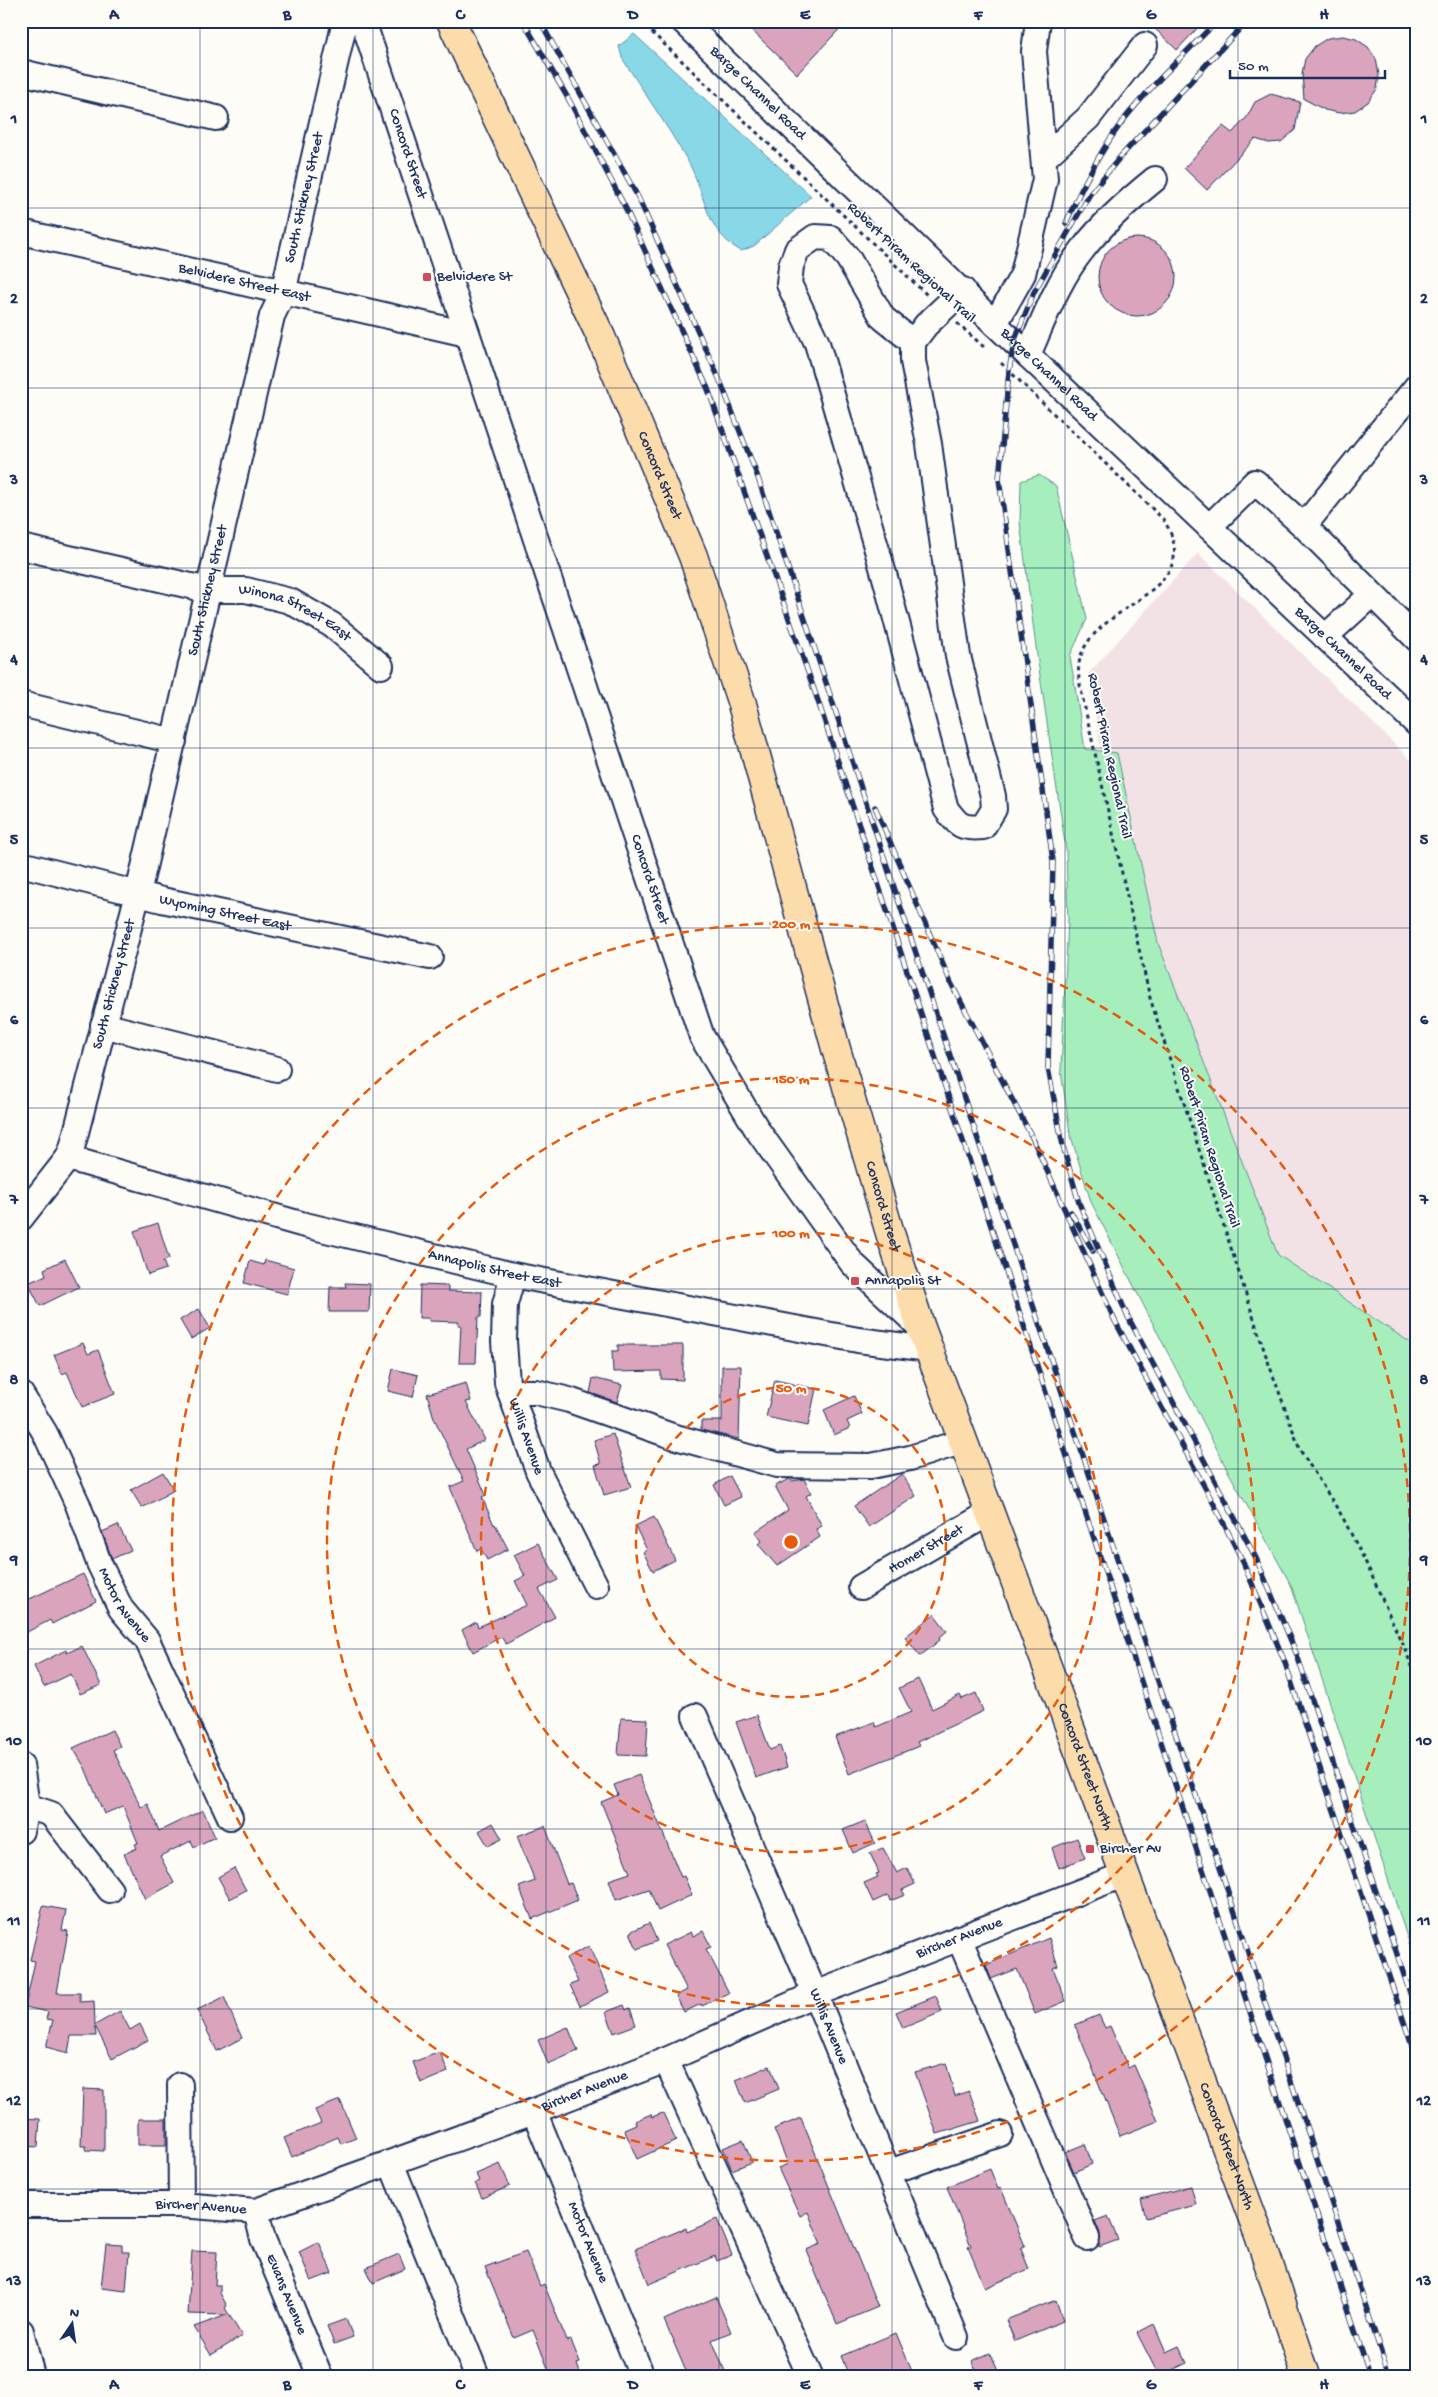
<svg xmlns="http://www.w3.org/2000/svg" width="1438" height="2397" font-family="'Gochi Hand',sans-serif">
<rect width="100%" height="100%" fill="#fdfcf7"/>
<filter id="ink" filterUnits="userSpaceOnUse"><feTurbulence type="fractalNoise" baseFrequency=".02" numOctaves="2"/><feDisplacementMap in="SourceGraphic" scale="10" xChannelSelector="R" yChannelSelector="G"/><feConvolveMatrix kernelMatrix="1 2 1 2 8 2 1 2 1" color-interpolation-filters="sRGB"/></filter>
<g filter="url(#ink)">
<path fill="#f2e2e5" d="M1198,553L1417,766V1347L1278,1255L1158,943L1117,754L1101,751L1089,673Z"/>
<path fill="#a6efbd" stroke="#608f8e" d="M1039,475L1056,486L1087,619L1070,656L1085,749L1117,753L1158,943L1278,1255L1417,1347V1967L1291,1585L1228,1471L1091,1202L1070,1133L1061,1071L1068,919L1066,850L1037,655L1020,522L1021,481Z"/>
<path fill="#89d8e7" stroke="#5d94b0" d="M634,34L811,196L754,246L741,251C702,229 707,193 686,158C666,124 643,91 622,58L619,46Z"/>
<path fill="#daa5bc" stroke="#1b2f5e" d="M742,21H847L797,74Z
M1147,21H1204L1177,50Z
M1343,36L1356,39L1368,47L1376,59L1379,75L1377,89L1368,102L1355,111L1339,113L1325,110L1304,99L1302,73L1305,59L1315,46L1328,38Z
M1271,94L1300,102L1295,130L1281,142L1269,143L1255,139L1207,190L1184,168L1223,126L1232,133L1247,117L1255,102Z
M1098 277a39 39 0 1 1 78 0a39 39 0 1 1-78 0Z
M158,1223L169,1259L163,1261L166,1269L148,1275L134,1231Z
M65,1259L79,1287L40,1306L28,1283L46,1275L44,1269Z
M265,1260L294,1268L287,1294L244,1283L250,1261L264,1265Z
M345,1283L370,1284L369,1312H329L330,1287H346Z
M420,1285L448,1286V1291L482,1292L481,1317H478L476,1363H459L461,1325H458L459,1322L429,1321V1318H419Z
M199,1309L210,1328L191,1339L180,1320Z
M83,1343L88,1354L98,1350L115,1394L82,1407L67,1372L62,1374L54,1355Z
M618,1345H683V1380L661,1379V1371L613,1372L612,1351H618Z
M722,1366H741L739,1439L701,1430V1421H722Z
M393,1369L418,1375L413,1397L388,1391Z
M593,1378L622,1385L617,1402L590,1393Z
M775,1380L816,1389L808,1426L766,1417Z
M466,1383L471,1401L466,1402L485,1440L466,1449L486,1495L482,1497L494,1525L495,1524L508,1549L487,1560L481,1549L477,1551L450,1487L464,1481L434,1418L427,1394Z
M854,1396L862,1414L847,1421L850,1428L834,1435L824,1410Z
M613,1434L631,1487L604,1495L595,1465L601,1464L594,1440Z
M163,1472L174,1490L142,1508L131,1490Z
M902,1474L916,1496L869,1527L854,1506Z
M730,1476L741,1497L724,1505L714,1485Z
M789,1479L792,1481L804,1479L811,1493L806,1496L822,1526L816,1529L820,1537L777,1566L758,1544L762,1541L755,1532L788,1510L775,1486Z
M654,1517L675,1560L653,1571L643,1552L647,1550L635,1526Z
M118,1525L131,1550L112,1559L102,1532Z
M538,1543L558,1580L539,1589L555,1617L506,1644L501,1637L473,1652L462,1630L476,1622L478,1627L527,1605L515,1581L525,1576L514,1555Z
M83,1574L96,1601L52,1624L50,1620L27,1632L21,1621V1603Z
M934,1614L947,1631L939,1638L940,1640L920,1656L905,1637Z
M82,1646L101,1685L80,1694L71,1674L44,1687L34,1666L66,1650L67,1653Z
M918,1679L932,1709L960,1695L962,1699L976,1693L983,1711L917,1742L919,1746L849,1774L835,1737L874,1722L876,1727L911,1712L899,1688Z
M757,1715L770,1750L780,1746L787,1767L756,1778L736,1722Z
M621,1718L648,1719L646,1756L618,1755Z
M112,1730L120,1746L113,1750L141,1807L148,1804L159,1831L203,1810L215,1837L194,1847L191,1841L160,1856L174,1883L145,1899L124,1854L137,1848L135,1844L138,1843L123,1806L104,1814L85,1768L73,1748Z
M639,1775L681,1877L684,1876L692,1895L658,1911L649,1889L616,1900L609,1880L630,1873L601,1802L618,1795L614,1785Z
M865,1821L875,1843L853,1853L843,1830Z
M493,1823L502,1839L488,1846L479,1831Z
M545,1826L567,1884L571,1883L578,1900L532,1919L519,1887L535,1881L517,1836Z
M1077,1838L1085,1858L1059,1868L1052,1848Z
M883,1848L897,1873L907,1868L915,1884L902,1890L905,1895L890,1901L888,1895L873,1902L864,1883L878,1877L876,1874L879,1873L870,1853Z
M234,1868L246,1890L230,1899L218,1877Z
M43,1906L66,1910L62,1930L68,1931L57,1993H80V2002L94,2001L95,2025L120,2011L130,2030L140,2024L148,2040L112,2059L95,2026L96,2036H71L68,2053L46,2047L53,2020L46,2019L48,2012L25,2007L35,1961L30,1960Z
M649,1923L657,1941L637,1949L630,1932Z
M703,1931L711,1947L706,1949L729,1993L702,2006L701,2004L684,2012L676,1996L687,1990L664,1945L691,1932L693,1936Z
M1049,1938L1058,1966L1053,1968L1066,2001L1035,2014L1017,1969L991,1979L986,1965Z
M589,1946L609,1992L580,2006L570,1985L578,1982L566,1958Z
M936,1996L942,2012L903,2028L896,2012Z
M224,1997L242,2038L217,2051L197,2010Z
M624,2005L626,2010L630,2008L636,2025L614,2033L606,2012Z
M1099,2015L1105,2028L1110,2026L1128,2068L1134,2065L1158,2121L1120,2136L1075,2025Z
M568,2027L578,2051L548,2064L538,2040Z
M440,2052L448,2072L421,2083L413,2062Z
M946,2063L955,2096L969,2091L980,2121L937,2134L915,2072Z
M770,2066L779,2089L745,2103L736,2080Z
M83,2089L104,2090V2151L86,2150V2146H81Z
M340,2100L356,2138L341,2144L338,2137L292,2157L284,2138L321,2123L315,2110Z
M663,2113L676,2141L637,2159L624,2129L636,2124L635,2121L651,2114L652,2117Z
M21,2118L40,2119L38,2147L21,2146Z
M801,2118L878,2307L837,2324L806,2250L821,2244L808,2212L800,2216L778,2168L788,2164L774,2129Z
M138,2119H166V2145H138Z
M743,2140L752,2162L732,2170L723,2148Z
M1085,2144L1092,2164L1074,2172L1065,2152Z
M500,2164L510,2186L482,2198L475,2183L479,2181L476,2174Z
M990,2169L998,2189L1001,2188L1025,2246L1021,2249L1029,2269L985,2288L968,2247L971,2246L947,2187Z
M1191,2186L1196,2205L1146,2218L1141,2199Z
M1108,2216L1118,2240L1099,2247L1100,2233L1095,2221Z
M717,2219L732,2255L717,2261L715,2256L649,2284L635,2249L686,2228L687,2232Z
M319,2242L332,2273L311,2281L299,2252Z
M106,2244L122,2245V2252H129L126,2291L101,2288Z
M192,2251L217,2252L215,2285H220V2293L227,2306L225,2308L242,2336L211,2355L194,2327L227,2315L188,2314Z
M526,2252L540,2286L544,2284L567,2341L571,2340L580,2363L577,2364L581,2376H551L533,2330L514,2338L485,2267Z
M399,2254L405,2269L373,2283L366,2268Z
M716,2297L731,2332L712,2340L727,2376H688L664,2320Z
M1056,2300L1063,2321L1015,2341L1006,2320Z
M346,2319L353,2337L334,2344L327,2326Z
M1154,2324L1166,2352L1179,2346L1187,2363L1159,2376L1137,2333Z
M896,2333L914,2376H849L841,2356Z
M990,2353L998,2371L987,2376H979L972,2361Z"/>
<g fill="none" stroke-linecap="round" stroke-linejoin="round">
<g stroke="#1b2f5e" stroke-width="28">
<g id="minor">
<path id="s1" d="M363,21L702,1037L758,1131L852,1263L921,1328"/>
<path id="s2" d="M683,21L995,324L1417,724"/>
<path d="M21,72L216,118"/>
<path d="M1044,158L1088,118L1145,45"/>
<path id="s3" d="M21,232L467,334"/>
<path d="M995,324L1023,274L1045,179L1034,51L1038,21"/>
<path d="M913,342L883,318L848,258L831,238L815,237L797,250L791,266L789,284L817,343L886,581L946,809C959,826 961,829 983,827L994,809L993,796L958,656L929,444L913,361V342L926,325L963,290"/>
<path d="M1028,355C1044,319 1058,280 1083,249C1103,223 1129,200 1155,179"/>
<path d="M1304,526L1417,386"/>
<path d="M1209,527L1255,482L1304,526L1417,639"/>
<path id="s4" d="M21,547L208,590H246L290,601L332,625L381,666"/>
<path d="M1325,637L1371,595"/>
<path d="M21,704L174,741"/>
<path id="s5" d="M21,864L162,900L430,957"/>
<path d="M103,1025L277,1069"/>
<path id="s6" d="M68,1158L301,1224L513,1275L858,1340L929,1349"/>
<path id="s7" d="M21,1218L68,1158L72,1148L138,893L272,316L283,293L345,21"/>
<path id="s8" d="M513,1275L505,1304L504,1341L507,1383L538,1471L596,1586"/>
<path d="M510,1392H536L569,1400L672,1436L777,1465L871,1466L910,1458L964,1441"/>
<path id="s9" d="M21,1394L45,1433L78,1505L99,1563L121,1609L147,1640L230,1817"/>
<path id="s10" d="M861,1587L991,1512"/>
<path id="s11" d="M695,1716L815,1994L956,2337"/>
<path d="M21,1765L27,1806L21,1831"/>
<path d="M27,1806L51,1814L110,1890"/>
<path d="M959,1938L1087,2238"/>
<path d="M666,2060L810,2376"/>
<path d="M180,2085L181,2205"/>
<path id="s12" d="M534,2111L642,2376"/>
<path d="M391,2163L477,2376"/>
<path d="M889,2172L1000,2134"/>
<path id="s13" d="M21,2205H181L256,2211L534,2111L666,2060L815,1994L1126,1874"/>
<path id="s14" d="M256,2211L263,2239L320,2376"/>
<path d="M21,2331L32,2376"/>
</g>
</g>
<g stroke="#1b2f5e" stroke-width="31">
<g id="major">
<path id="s15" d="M451,21L601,337L693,556L742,704L836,1049L890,1233L921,1328L1259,2235L1306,2376"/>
</g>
</g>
<path stroke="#1b2f5e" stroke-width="3" stroke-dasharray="4 4" stroke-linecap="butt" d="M640,21L927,295
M957,323L984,347
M1001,363L1163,519C1211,593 1094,602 1080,659C1076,673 1081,689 1084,704L1150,998L1265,1353L1300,1450L1342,1516L1368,1567L1417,1677"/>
<use href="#minor" stroke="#fdfcf7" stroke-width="24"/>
<use href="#major" stroke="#fddcac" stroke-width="28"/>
<g stroke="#1b2f5e" stroke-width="5.5">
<path id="rail" d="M523,21L569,100L625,207L708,389L816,695L1370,2376
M540,21L638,197L721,383L757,475L1389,2376
M1247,21L1121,156L1090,194L1034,292L1014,342L1009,371L999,479L1053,861L1048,1068L1063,1146L1079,1203L1127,1315L1256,1558L1297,1655L1417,2014
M1066,223C1081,188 1099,153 1122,122C1150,86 1185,54 1217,21
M875,807L951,983L1034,1141
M1031,1135L1115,1321L1216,1508L1243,1562L1284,1660L1417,2061
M1071,1212L1093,1251"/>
</g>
<use href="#rail" stroke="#fdfcf7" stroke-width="4" stroke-dasharray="11" stroke-linecap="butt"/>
</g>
</g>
<path fill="none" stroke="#1b2f5e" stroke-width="1" stroke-opacity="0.55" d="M200,21V2376M373,21V2376M546,21V2376M719,21V2376M892,21V2376M1065,21V2376M1238,21V2376M21,208H1417M21,388H1417M21,568H1417M21,748H1417M21,928H1417M21,1108H1417M21,1289H1417M21,1469H1417M21,1649H1417M21,1829H1417M21,2009H1417M21,2189H1417"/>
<g fill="none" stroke="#e8590c" stroke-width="2.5" stroke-dasharray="9 6">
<circle cx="791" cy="1542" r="155"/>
<circle cx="791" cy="1542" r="310"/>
<circle cx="791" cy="1542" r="464"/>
<circle cx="791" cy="1542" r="619"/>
</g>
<g fill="#d1495b" stroke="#fdfcf7" stroke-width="2">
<rect x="422" y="272" width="10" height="10" rx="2.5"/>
<rect x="850" y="1276" width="10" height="10" rx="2.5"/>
<rect x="1085" y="1844" width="10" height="10" rx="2.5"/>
</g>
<g text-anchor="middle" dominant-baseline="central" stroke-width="4" stroke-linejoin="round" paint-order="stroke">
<g font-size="15" fill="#1b2f5e" stroke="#fdfcf7">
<text stroke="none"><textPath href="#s2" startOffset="104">Barge Channel Road</textPath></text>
<text stroke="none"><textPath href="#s1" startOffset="140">Concord Street</textPath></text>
<text stroke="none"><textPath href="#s7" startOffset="1066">South Stickney Street</textPath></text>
<text transform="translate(911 263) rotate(43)">Robert Piram Regional Trail</text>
<text stroke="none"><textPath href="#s3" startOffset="229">Belvidere Street East</textPath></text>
<text stroke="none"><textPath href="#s2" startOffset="509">Barge Channel Road</textPath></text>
<text stroke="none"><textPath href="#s15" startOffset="500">Concord Street</textPath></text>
<text stroke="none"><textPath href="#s7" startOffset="661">South Stickney Street</textPath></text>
<text stroke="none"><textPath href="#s4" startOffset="284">Winona Street East</textPath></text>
<text stroke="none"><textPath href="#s2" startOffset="914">Barge Channel Road</textPath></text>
<text transform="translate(1109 756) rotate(78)">Robert Piram Regional Trail</text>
<text stroke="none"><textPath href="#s1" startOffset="905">Concord Street</textPath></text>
<text stroke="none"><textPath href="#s5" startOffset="210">Wyoming Street East</textPath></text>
<text stroke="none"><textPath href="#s7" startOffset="256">South Stickney Street</textPath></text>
<text transform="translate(1209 1147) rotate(72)">Robert Piram Regional Trail</text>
<text stroke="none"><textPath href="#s15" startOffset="1265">Concord Street</textPath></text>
<text stroke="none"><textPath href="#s6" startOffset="441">Annapolis Street East</textPath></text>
<text stroke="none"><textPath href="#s8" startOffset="166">Willis Avenue</textPath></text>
<text stroke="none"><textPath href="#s10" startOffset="75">Homer Street</textPath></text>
<text stroke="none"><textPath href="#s9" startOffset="236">Motor Avenue</textPath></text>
<text stroke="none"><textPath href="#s15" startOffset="1861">Concord Street North</textPath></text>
<text stroke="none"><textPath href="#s13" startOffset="990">Bircher Avenue</textPath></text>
<text stroke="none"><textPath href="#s11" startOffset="338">Willis Avenue</textPath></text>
<text stroke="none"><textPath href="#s13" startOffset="585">Bircher Avenue</textPath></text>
<text stroke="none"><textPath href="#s15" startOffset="2266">Concord Street North</textPath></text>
<text stroke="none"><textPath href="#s13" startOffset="180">Bircher Avenue</textPath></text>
<text stroke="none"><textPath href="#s12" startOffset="142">Motor Avenue</textPath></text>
<text stroke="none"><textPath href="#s14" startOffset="89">Evans Avenue</textPath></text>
</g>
<g font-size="15" fill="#1b2f5e" stroke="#fdfcf7" text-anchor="start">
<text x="437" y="277">Belvidere St</text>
<text x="865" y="1281">Annapolis St</text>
<text x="1100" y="1849">Bircher Av</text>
</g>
</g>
<circle cx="791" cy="1542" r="8" fill="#e8590c" stroke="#fdfcf7" stroke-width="2.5"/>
<g font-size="15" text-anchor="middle" font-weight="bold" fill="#e8590c" stroke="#fdfcf7" stroke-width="4" stroke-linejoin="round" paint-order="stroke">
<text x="791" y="928">200 m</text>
<text x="791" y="1083">150 m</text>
<text x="791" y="1237">100 m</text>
<text x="791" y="1392">50 m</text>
</g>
<rect width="1438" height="2397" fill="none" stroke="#fdfcf7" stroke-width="55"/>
<g transform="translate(72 2324) rotate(13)" stroke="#fdfcf7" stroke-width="4" paint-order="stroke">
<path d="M0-4L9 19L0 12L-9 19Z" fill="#1b2f5e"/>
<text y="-8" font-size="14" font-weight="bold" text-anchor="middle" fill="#1b2f5e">N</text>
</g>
<path d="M1230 70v8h155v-8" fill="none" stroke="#1b2f5e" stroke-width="2.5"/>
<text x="1238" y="70" font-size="15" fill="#1b2f5e" stroke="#fdfcf7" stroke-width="4" paint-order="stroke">50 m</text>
<rect x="28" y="28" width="1382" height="2342" fill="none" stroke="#1b2f5e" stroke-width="2"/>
<g font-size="16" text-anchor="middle" font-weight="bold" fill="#1b2f5e">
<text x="114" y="19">A</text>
<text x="287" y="19">B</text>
<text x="460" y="19">C</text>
<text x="633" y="19">D</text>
<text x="805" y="19">E</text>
<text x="978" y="19">F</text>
<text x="1151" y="19">G</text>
<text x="1324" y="19">H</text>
<text x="14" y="123">1</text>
<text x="1424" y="123">1</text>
<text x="14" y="303">2</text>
<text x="1424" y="303">2</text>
<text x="14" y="484">3</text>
<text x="1424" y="484">3</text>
<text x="14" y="664">4</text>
<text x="1424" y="664">4</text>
<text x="14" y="844">5</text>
<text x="1424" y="844">5</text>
<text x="14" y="1024">6</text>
<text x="1424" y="1024">6</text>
<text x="14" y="1204">7</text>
<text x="1424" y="1204">7</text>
<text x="14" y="1384">8</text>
<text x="1424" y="1384">8</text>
<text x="14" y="1564">9</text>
<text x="1424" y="1564">9</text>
<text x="14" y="1745">10</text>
<text x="1424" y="1745">10</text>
<text x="14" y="1925">11</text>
<text x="1424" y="1925">11</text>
<text x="14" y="2105">12</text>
<text x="1424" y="2105">12</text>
<text x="14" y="2285">13</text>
<text x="1424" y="2285">13</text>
<text x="114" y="2389">A</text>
<text x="287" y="2389">B</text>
<text x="460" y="2389">C</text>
<text x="633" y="2389">D</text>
<text x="805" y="2389">E</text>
<text x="978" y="2389">F</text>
<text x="1151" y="2389">G</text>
<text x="1324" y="2389">H</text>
</g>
</svg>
